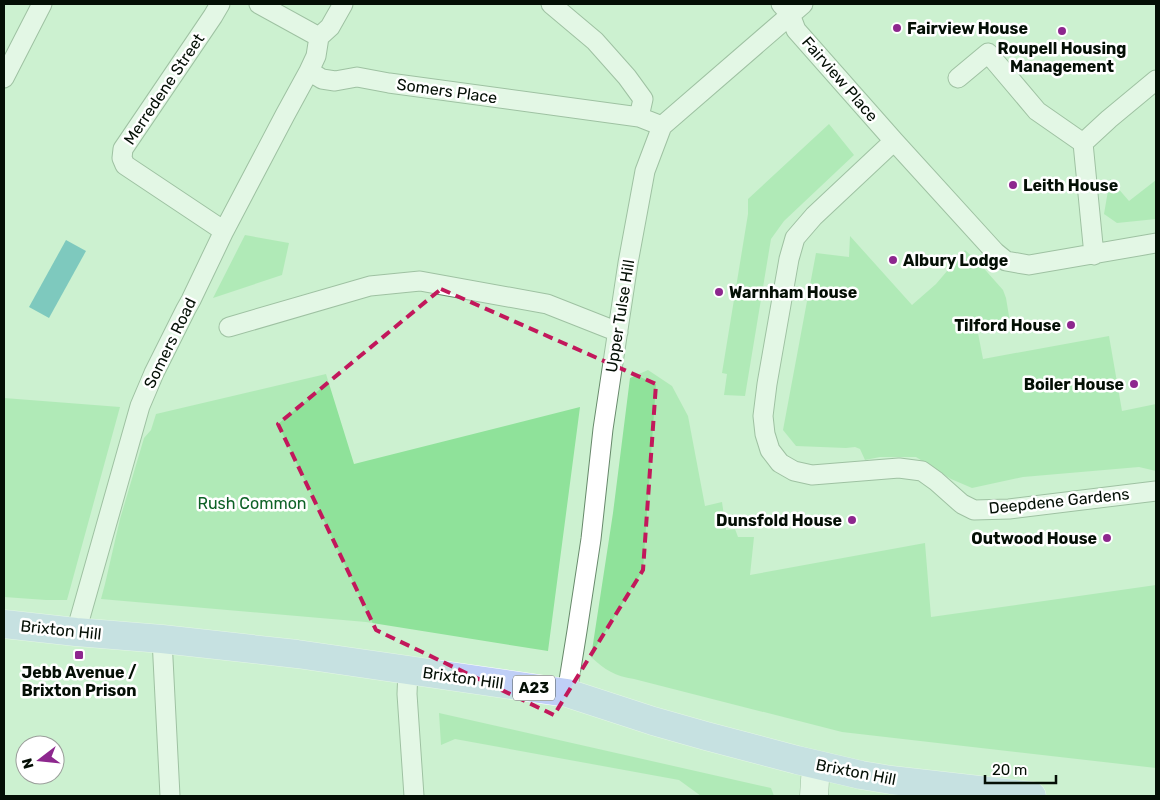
<svg xmlns="http://www.w3.org/2000/svg" width="1160" height="800" font-family="Rubik,sans-serif">
<rect width="100%" height="100%" fill="#ccf1d0"/>
<path fill="#8fe29a" d="M829,124L854,155L784,221L771,239L745,396L724,395L727,374L722,373L748,214V199Z
M1110,179L1129,201L1156,180V219L1117,223L1104,214Z
M245,235L289,243L282,275L213,298Z
M850,236L912,305L936,284L965,250L980,264L1003,290L1006,298L1010,322L977,328L983,359L1109,336L1122,411L1156,404V471L1139,467L1023,477L972,488L951,479L916,457H880L865,460L860,449L855,447L846,448L796,446L783,430L816,253L849,257Z
M648,370L672,386L688,416L705,506L722,502L726,530L735,529L738,537H754L750,575L925,543L931,617L1156,585V768L842,732L634,679C615,676 605,670 591,657L613,513L630,378Z
M326,374L354,464L580,407L548,651L366,622L101,599L105,584L120,519L144,438L151,430L156,414Z
M4,398L120,407L67,600H46L4,597Z
M439,713L771,788L774,796H701L679,780L455,739L441,745Z"/>
<path fill="#209aa9" d="M66,240L86,251L49,318L29,307Z"/>
<g fill="none" stroke-linecap="round" stroke-linejoin="round">
<g stroke="#67896b" stroke-width="21">
<path id="street" d="M220,4L213,16L123,149L122,158L125,165L224,231
M259,4L319,37
M343,4L330,27L319,37L316,56L309,71L322,79L335,81L357,77L389,83L639,117L662,126
M551,4L595,41L627,77L643,99L639,117
M781,4L790,14L796,30L894,141L995,252L1006,261L1029,265L1156,243
M4,78L42,4
M958,78L988,53L1037,111L1083,143
M894,141L814,216L795,238L789,259L767,384L763,416L765,434L770,450L780,463L794,471L812,475L899,468L922,471L936,481L962,504L974,510L1009,509L1156,491
M1094,255L1083,143L1109,119L1156,80
M229,327L370,286L420,281L547,304L618,332
M76,632L140,406L154,373L186,309L191,300L224,231L285,115L309,71
M162,639L170,796
M408,670L407,694L414,796
M567,693L577,631L591,539L603,429L628,263L645,171L662,126L803,4"/>
</g>
<g stroke="#67896b" stroke-width="29">
<path id="secondary" d="M814,796L816,765"/>
</g>
<g stroke="#fff" stroke-width="29">
<path id="highway" d="M4,624L76,632L162,639L297,654L567,693L653,721L706,736L797,760L861,775L891,780L1032,796"/>
</g>
<use href="#street" stroke="#fff" stroke-width="19"/>
<use href="#secondary" stroke="#fff" stroke-width="28"/>
<use href="#highway" stroke="#bfcff6" stroke-width="28"/>
</g>
<path d="M0 0H1160V800H0ZM441,289L656,384L643,570L554,715L376,630L278,424Z" fill="#ccf1d0" fill-opacity=".55" fill-rule="evenodd"/>
<path fill="none" stroke="#c2185b" stroke-width="4" stroke-dasharray="10 6" stroke-linejoin="round" d="M441,289L656,384L643,570L554,715L376,630L278,424Z"/>
<g fill="#8d278e" stroke="#fff" stroke-width="2">
<circle cx="897" cy="28" r="5"/>
<circle cx="1062" cy="31" r="5"/>
<circle cx="1013" cy="185" r="5"/>
<circle cx="893" cy="260" r="5"/>
<circle cx="719" cy="292" r="5"/>
<circle cx="1071" cy="325" r="5"/>
<circle cx="1134" cy="384" r="5"/>
<circle cx="852" cy="520" r="5"/>
<circle cx="1107" cy="538" r="5"/>
<rect x="74" y="650" width="10" height="10" rx="2.5"/>
</g>
<g text-anchor="middle" dominant-baseline="central" stroke-width="5" stroke-linejoin="round" paint-order="stroke">
<rect fill="#fff" stroke="#4f5750" stroke-width="1" x="513" y="675.5" width="42" height="25" rx="4"/>
<g font-size="15" font-weight="bold" fill="#040f05">
<text x="534" y="688">A23</text>
</g>
<g font-size="16" font-weight="bold" fill="#040f05" stroke="#fff" text-anchor="start">
<text x="907" y="28">Fairview House</text>
<text x="1062" y="48" text-anchor="middle">Roupell Housing<tspan x="1062" dy="18">Management</tspan></text>
<text x="1023" y="185">Leith House</text>
<text x="903" y="260">Albury Lodge</text>
<text x="729" y="292">Warnham House</text>
<text x="1061" y="325" text-anchor="end">Tilford House</text>
<text x="1124" y="384" text-anchor="end">Boiler House</text>
<text x="842" y="520" text-anchor="end">Dunsfold House</text>
<text x="1097" y="538" text-anchor="end">Outwood House</text>
<text x="79" y="672" text-anchor="middle">Jebb Avenue /<tspan x="79" dy="18">Brixton Prison</tspan></text>
</g>
<g font-size="16" fill="#040f05" stroke="#fff">
<text transform="translate(840 79) rotate(49)">Fairview Place</text>
<text transform="translate(164 89) rotate(-56)">Merredene Street</text>
<text transform="translate(447 91) rotate(8)">Somers Place</text>
<text transform="translate(620 316) rotate(-81)">Upper Tulse Hill</text>
<text transform="translate(170 343) rotate(-64)">Somers Road</text>
<text transform="translate(1059 501) rotate(-6)">Deepdene Gardens</text>
<text transform="translate(61 630) rotate(6)">Brixton Hill</text>
<text transform="translate(463 678) rotate(8)">Brixton Hill</text>
<text transform="translate(856 772) rotate(11)">Brixton Hill</text>
</g>
<g font-size="16" fill="#0d6126" stroke="#fff">
<text x="252" y="503">Rush Common</text>
</g>
</g>
<rect width="1160" height="800" fill="none" stroke="#040f05" stroke-width="10"/>
<g transform="translate(40 760) rotate(254)"><circle r="24" fill="#ffffff" stroke="#9b9f9b"/>
<path d="M0-4L9 19L0 12L-9 19Z" fill="#8d278e"/>
<text y="-8" font-size="14" font-weight="bold" text-anchor="middle" fill="#040f05">N</text>
</g>
<path d="M985 775v8h71v-8" fill="none" stroke="#040f05" stroke-width="2.5"/>
<text x="992" y="775" font-size="15" fill="#040f05" stroke="#ffffff" stroke-width="4" paint-order="stroke">20 m</text>
</svg>
